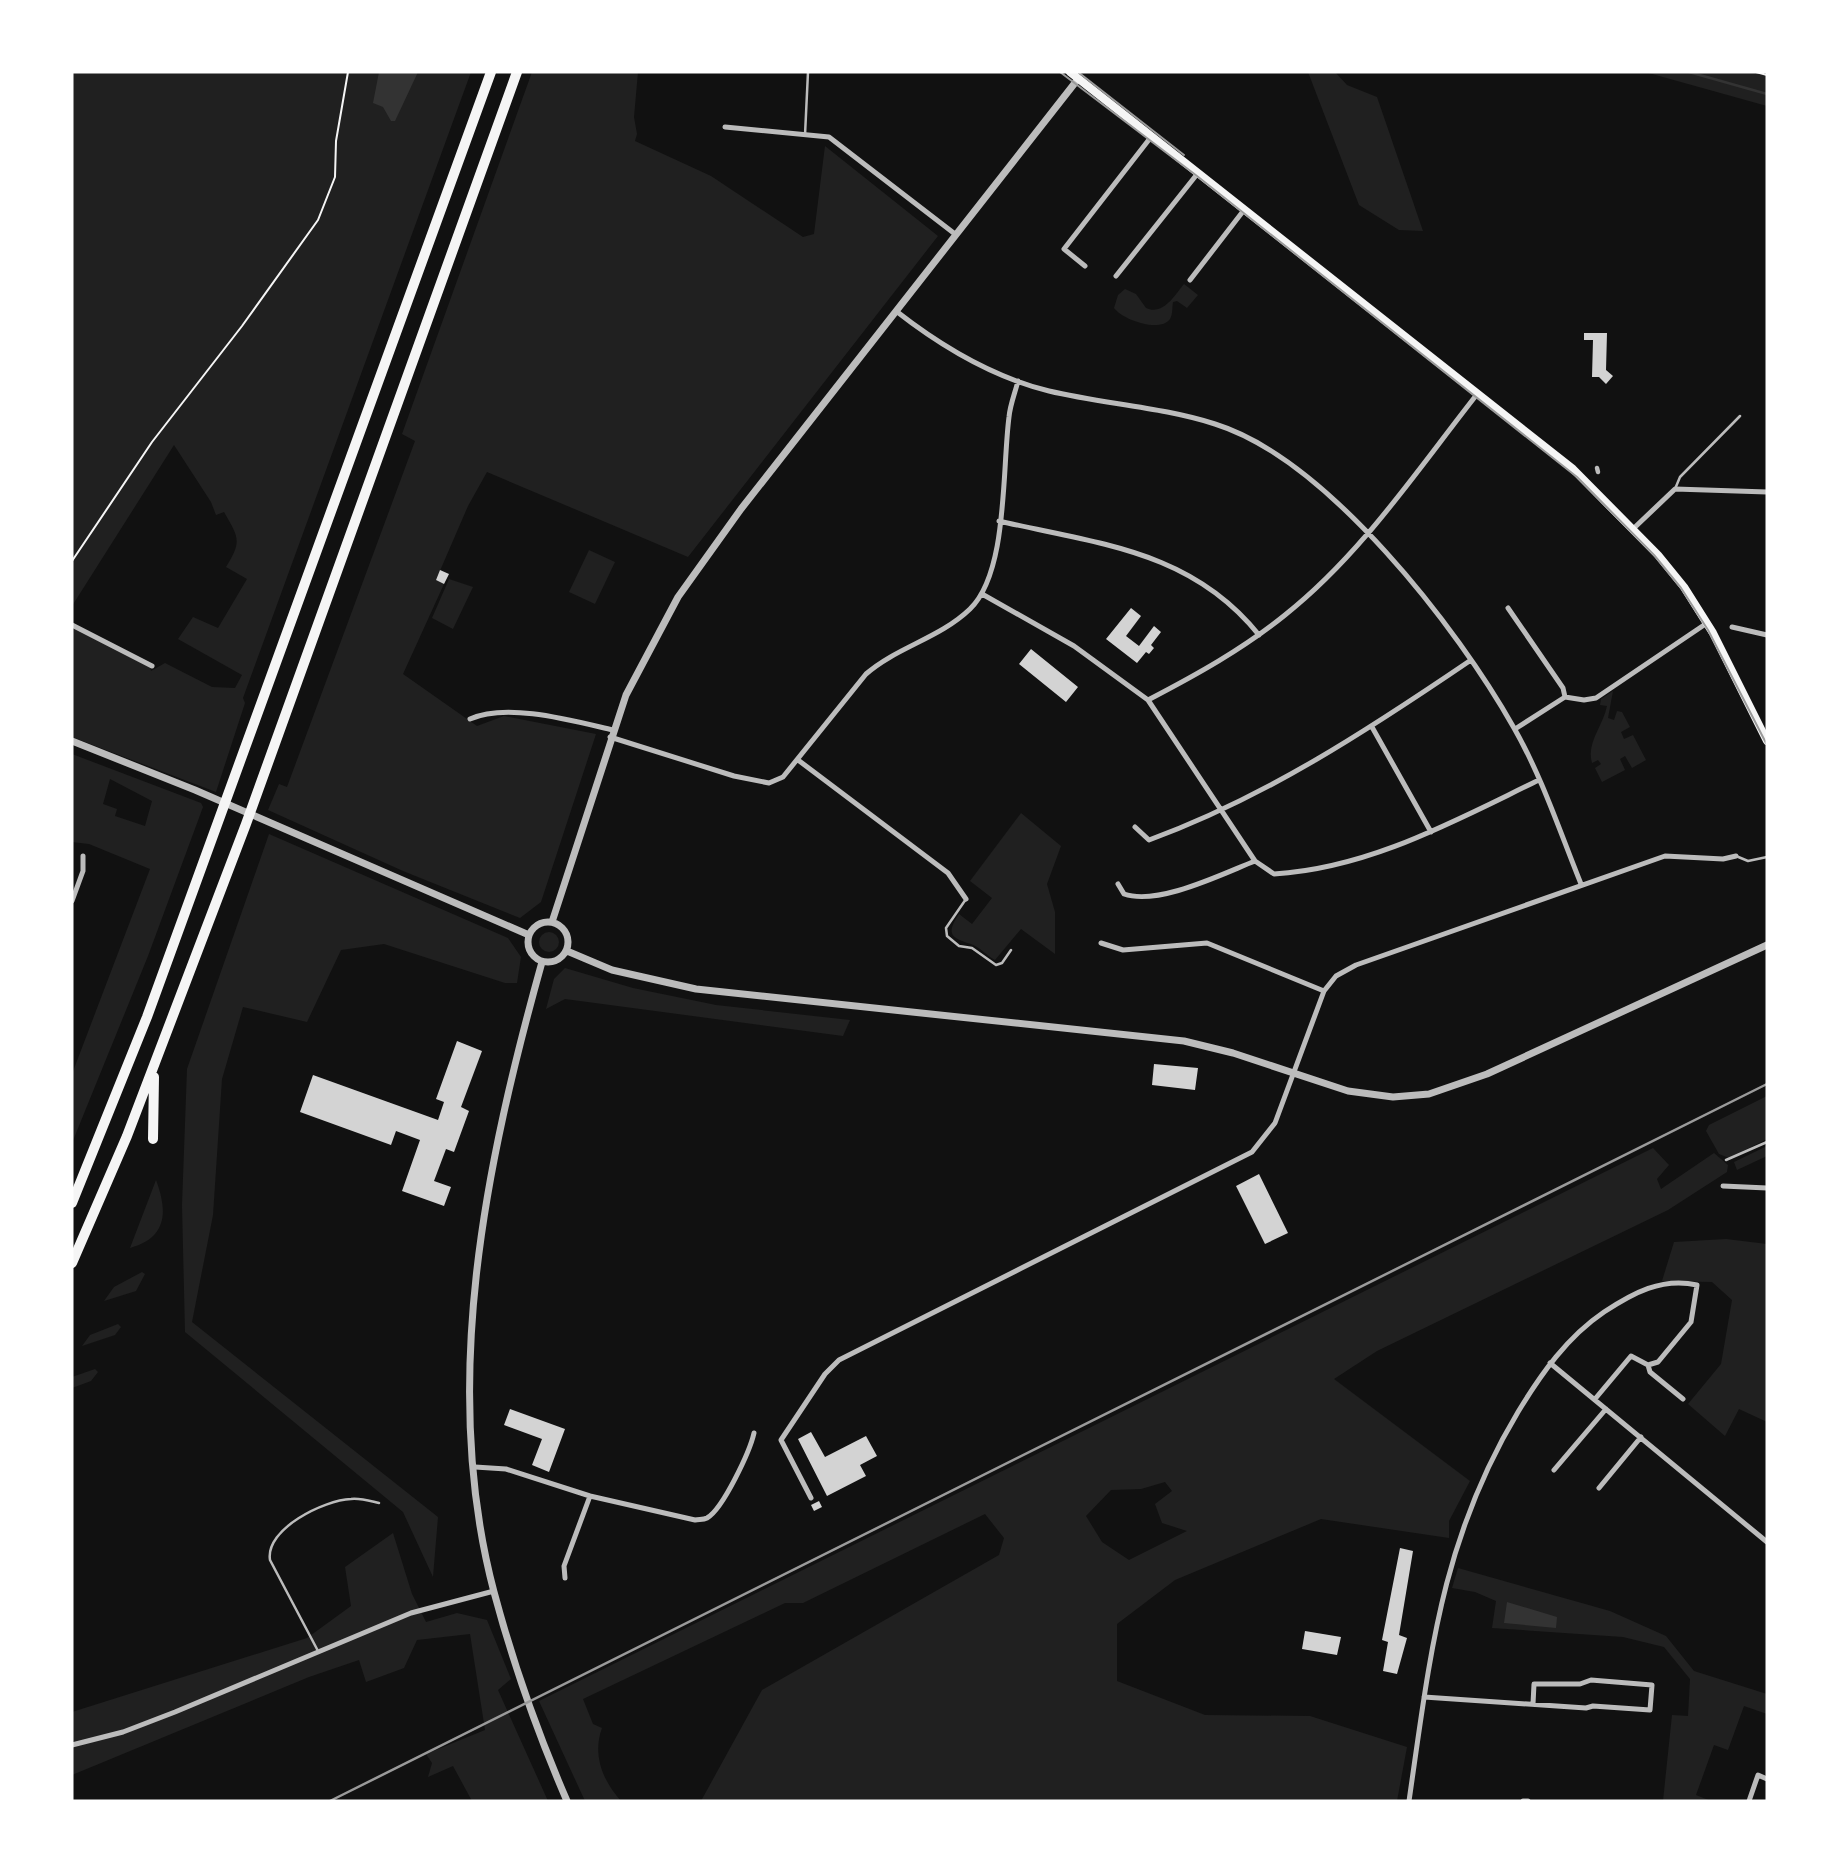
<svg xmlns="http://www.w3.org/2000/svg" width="1839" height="1873" font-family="Manrope,sans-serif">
<rect width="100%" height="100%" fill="#111"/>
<path fill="#202020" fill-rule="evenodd" d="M72,72H471L243,698L245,703L216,792L72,737V627L150,667L151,671L165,663L212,687L235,688L242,675L178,639L193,617L218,628L247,579L226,567C242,541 239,538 224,512L216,515L211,502L174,445L72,606Z
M532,72H638L634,117L637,134L635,141L711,176L803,237L814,234L825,146L938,236L688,557L487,472L468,506L436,580L444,584L403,674L477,726L504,716L596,734L541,902L520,918L403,871L268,810L279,784L287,787L415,441L402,434Z
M1308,72H1335L1347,85L1377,97L1423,231L1399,230L1359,205Z
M1645,72H1767V106Z
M1184,284L1198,295L1187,308L1177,301L1173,302C1172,307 1173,314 1170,319C1160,333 1123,320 1114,308L1118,295L1125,289L1136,294L1146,308C1163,316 1175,295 1184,284Z
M589,550L615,562L595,604L569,592Z
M449,579L473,587L453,629L432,618Z
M1613,691L1608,718L1614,720L1617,711L1622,712L1630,727L1621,732L1624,739L1633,735L1646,760L1632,768L1625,756L1620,759L1625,770L1602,782L1595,768L1601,764L1598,760L1592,763C1586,743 1603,726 1607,706L1600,705L1601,699Z
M72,754L201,803L203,807L148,956L72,1143V1074L150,869L89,844L72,842ZM110,779L152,801L145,826L115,816L117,809L103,804Z
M1021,813L1061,846L1047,884L1055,912V954L1021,929L995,960C987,956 980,947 971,944C952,938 945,935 959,914L972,924L992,898L970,881Z
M269,834L508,938L521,957L517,983H505L384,944L341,950L307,1022L243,1007L222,1079L213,1215L192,1322L438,1517L433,1577L403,1512L185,1332L182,1205L187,1069Z
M539 942a10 10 0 1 1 20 0a10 10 0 1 1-20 0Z
M565,968L633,988L716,1005L850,1020L843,1036L565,999L546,1009L554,979Z
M1767,1096V1139L1729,1158L1719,1154L1706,1131L1709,1125Z
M1767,1146V1156L1737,1170L1734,1162Z
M1653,1148L1669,1165L1657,1179L1661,1189L1714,1153L1728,1165L1727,1172L1668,1210L1377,1351L1334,1379L1470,1481L1449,1521V1538L1321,1519L1175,1580L1117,1624V1681L1205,1715L1310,1716L1407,1747L1397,1801H701L762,1690L999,1555L1004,1538L985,1514L803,1603H785L583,1699L593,1724L602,1728C592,1755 603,1781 621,1801H585L539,1701ZM1165,1482L1172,1491L1155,1504L1162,1523L1187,1531L1129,1560L1102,1542L1086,1516L1111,1490L1141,1489Z
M156,1180C168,1212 167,1238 130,1248Z
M1726,1239L1767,1244V1422L1739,1409L1725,1436L1688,1404L1721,1364L1732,1300L1712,1282L1662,1281L1674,1242Z
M142,1272L145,1274L136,1291L104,1301L114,1287Z
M118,1324L121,1327L115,1335L82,1346L90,1335Z
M95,1369L98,1372L91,1381L72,1388V1377Z
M393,1533L412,1594L426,1622L457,1613L487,1620L511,1679L498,1690L548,1801H472L453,1766L428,1777L432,1763L426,1754L485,1730L470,1634L417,1640L404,1668L366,1682L359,1660L309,1677L72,1775V1712L307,1638L351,1606L345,1567Z
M1458,1568L1610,1611L1666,1636L1694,1671L1767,1694V1714L1744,1706L1728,1750L1714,1745L1696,1795L1711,1801H1663L1672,1715L1688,1716L1690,1679L1664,1647L1623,1637L1492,1628L1496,1601L1475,1592L1452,1588Z"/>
<path fill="#333" d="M379,72H418L395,121H391L383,107L373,103Z
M1507,1602L1557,1617L1556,1628L1504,1623Z"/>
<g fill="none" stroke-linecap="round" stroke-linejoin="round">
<path stroke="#333" stroke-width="2.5" d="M1689,72L1767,94"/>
</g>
<path fill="#d3d3d3" d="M1584,333H1607L1606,370L1613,376L1606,384L1599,377H1592L1593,340H1584Z
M440,570L449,574L444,584L436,580Z
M1131,608L1141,616L1126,636L1139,646L1154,626L1161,632L1151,645L1154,648L1149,654L1146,652L1137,663L1106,639Z
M1031,649L1078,687L1066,702L1019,664Z
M457,1041L482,1051L461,1107L469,1111L454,1152L446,1149L434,1181L451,1187L444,1206L402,1191L420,1140L396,1131L391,1145L300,1112L313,1075L438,1120L444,1102L436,1099Z
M1154,1064L1198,1068L1195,1090L1152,1085Z
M1259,1174L1288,1233L1265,1244L1236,1186Z
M510,1409L565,1429L549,1472L532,1465L542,1439L504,1425Z
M811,1432L825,1457L866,1436L877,1456L860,1465L866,1476L827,1496L798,1439Z
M819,1501L822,1507L814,1511L811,1505Z
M1400,1548L1413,1551L1399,1635L1407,1638L1397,1674L1383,1671L1388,1642L1382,1640Z
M1305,1631L1341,1637L1337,1655L1302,1649Z"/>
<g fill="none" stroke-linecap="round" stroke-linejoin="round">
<path stroke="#f5f5f5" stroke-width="2" d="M1756,72L1767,75
M72,561L152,442L242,326L318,220L335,177L336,141L348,72"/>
<path stroke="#bcbcbc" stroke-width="2.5" d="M805,135L808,72
M1675,489L1680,477L1740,416
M1736,856L1748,861L1767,857
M966,899L946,928L947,936L959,946L972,948L996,965L1002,963L1011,950
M1726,1160L1767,1142
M318,1651L270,1560C265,1529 324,1500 351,1499C361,1498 370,1501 379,1503"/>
<path stroke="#bcbcbc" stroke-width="4.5" d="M1597,468L1598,472"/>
<path stroke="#bcbcbc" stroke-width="5" d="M725,127L829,137L955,234
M1085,266L1064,249L1151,137
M1116,276L1198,173
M1190,280L1244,210
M896,311C942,347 992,377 1049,391C1104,404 1162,407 1215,424C1327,459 1458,628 1514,728C1542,777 1560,832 1581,884
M999,521C1098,544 1191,550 1259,635
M1633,529L1675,489L1767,492
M982,594L1074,646L1148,700L1255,861L1274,874C1370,868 1454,821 1539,780
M1508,608L1563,688L1565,697L1515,729
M72,625L152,666
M1732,627L1767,635
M1565,697L1584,700L1596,698L1707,623
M1148,700C1196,675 1243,649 1285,615C1361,555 1418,469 1478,393
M470,719C507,702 574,721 613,730
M1372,727L1431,832
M610,737L734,776L769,783L783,777L866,674C897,647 940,638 970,609C1008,572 1002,470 1009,417C1010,405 1015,393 1018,381
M798,760L948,873L966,899
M1135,827L1149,840C1266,797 1368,730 1471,660
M1118,884L1124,894C1158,906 1222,874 1255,861
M72,901L83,871V856
M1101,943L1123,950L1207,943L1324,991
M1723,1186L1767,1188
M1550,1363L1767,1542
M1648,1365L1650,1372L1683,1399
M475,1467L506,1469L590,1496L695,1520C699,1519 703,1520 707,1518C723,1509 750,1451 754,1433
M1554,1470L1606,1409
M1599,1488L1641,1437
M811,1498L781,1440L825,1374L839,1360L1252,1152L1275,1123L1324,991L1336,976L1356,965L1665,856L1723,859L1736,856
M565,1578L564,1566L590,1496
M1424,1697L1586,1708L1593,1706L1650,1710L1652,1685L1591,1680L1580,1684H1534L1533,1704
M72,1745L123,1732L175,1712L411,1613L494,1591
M1409,1801C1430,1657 1441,1540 1518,1412C1541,1374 1567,1337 1604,1312C1633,1293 1662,1277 1697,1285L1691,1322L1658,1362L1648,1365L1631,1356L1595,1399
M1523,1801H1528
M1749,1801L1758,1775L1767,1779"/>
<path stroke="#bcbcbc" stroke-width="7" d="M72,741L195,790L529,935
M528 942a20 20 0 1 1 40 0a20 20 0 1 1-40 0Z
M552,922L626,695L678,597L741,509L1078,79
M567,951L612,970L696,989L1184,1041L1233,1053L1348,1091L1393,1097L1429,1094L1487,1074L1767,945
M542,962C486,1163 439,1384 494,1592C513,1663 538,1734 567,1801"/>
<path stroke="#f5f5f5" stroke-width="8" d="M1070,72L1573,469L1658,555L1684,587L1713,633L1767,741"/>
<path stroke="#f5f5f5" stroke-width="10" d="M153,1139L154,1077
M72,1203L147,1017L491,72
M72,1263L127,1136L246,824L517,72"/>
<path stroke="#9a9a9a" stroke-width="2" d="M1060,72L1197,176L1577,477L1654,555L1681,588L1708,630L1767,745
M1078,72L1184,155"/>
<path stroke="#9a9a9a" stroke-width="2.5" d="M330,1801L1767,1084"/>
</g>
<rect width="1839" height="1873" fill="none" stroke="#ffffff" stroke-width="147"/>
</svg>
